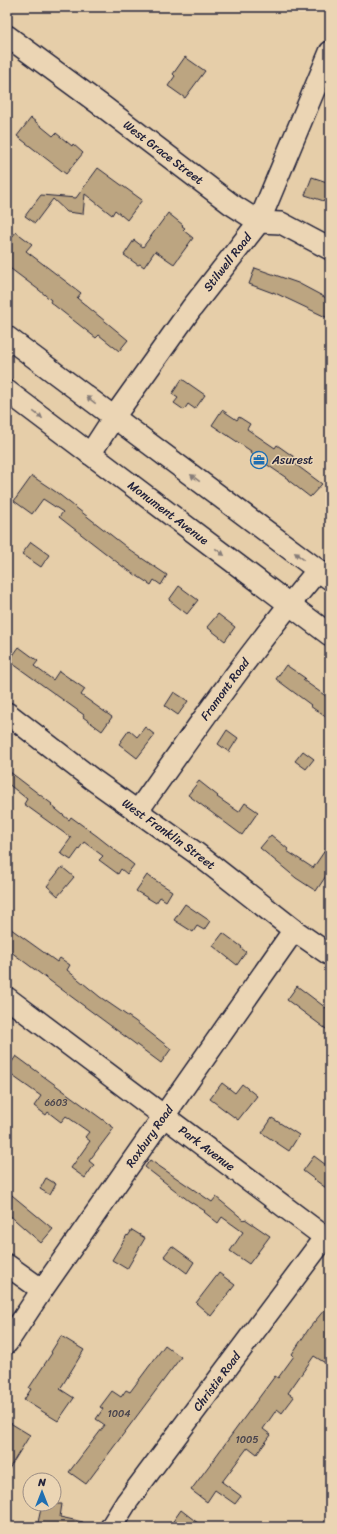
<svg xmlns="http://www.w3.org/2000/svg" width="337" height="1534" font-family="Sriracha,sans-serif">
<rect width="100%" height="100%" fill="#e6cea9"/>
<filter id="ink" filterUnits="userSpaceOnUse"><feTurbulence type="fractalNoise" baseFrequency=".025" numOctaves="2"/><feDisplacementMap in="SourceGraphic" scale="8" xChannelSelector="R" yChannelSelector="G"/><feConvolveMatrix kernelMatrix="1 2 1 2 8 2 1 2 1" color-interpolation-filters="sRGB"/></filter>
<g filter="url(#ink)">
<path fill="#bca581" stroke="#22223b" d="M185,57L205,71L185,98L168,86L175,76L173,74Z
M31,118L53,136L56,133L72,146L73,144L83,153L66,174L17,136Z
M98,168L142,200L127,220L115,210L112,215L85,194L83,214L67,212L53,199L35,223L25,216L41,195L76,198Z
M312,177L330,183V193L327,202L305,195Z
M168,213L183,225L182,226L185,228L183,230L193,238L174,264L155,251L144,267L140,264L138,265L124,255L134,240L143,247Z
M16,232L32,244L26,251L81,293L77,298L128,340L119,351L99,335L96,338L50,302L51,300L39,290L7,266V243Z
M255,268L298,283L330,300V319L273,292V293L249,284Z
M182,379L205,395L195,409L188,404L184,410L174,403L178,398L172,394Z
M222,410L237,420L239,417L250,424L247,429L275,448L277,445L294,457L291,461L322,484L310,497L288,480V479L250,453L251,451L212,425Z
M32,476L56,492L134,553L167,575L161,585L154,580L151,585L122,566L59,517L63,512L43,499L32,514L14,501Z
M31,542L49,555L41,567L22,554Z
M179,586L198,600L187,614L169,600Z
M218,614L235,627L225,641L207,627Z
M19,647L38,661L34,666L53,680L59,671L85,689L81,695L112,717L102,731L83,717L84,715L9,661Z
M286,665L305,678L303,680L330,699V720L310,706L311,705L276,679Z
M174,692L188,701L178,715L165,706Z
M145,727L155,735L137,758L119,744L129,730L137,737Z
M227,730L238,738L229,752L218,744Z
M303,751L314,759L306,769L295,761Z
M10,772L52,804L51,805L69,820L71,817L97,836L134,865L127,874L121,869L118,874L99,860L103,856L84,842L71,860L60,853L71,838L24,804L27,799L7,783V776Z
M199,781L218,796L217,797L239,812L245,803L258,812L242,835L188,795Z
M271,835L288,849L287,851L313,868L330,843V870L316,891L296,878L260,848Z
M62,867L74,877L58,896L47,886Z
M147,875L172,891L166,901L160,897L156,903L136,891Z
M185,904L210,921L204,930L197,926L193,932L174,920Z
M7,926L57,962L60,958L70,965L67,970L100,997L135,1021L171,1049L161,1063L7,949Z
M223,933L242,947L241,948L246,952L237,965L213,946Z
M297,986L330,1011V1032L287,1000Z
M16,1056L114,1128L89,1161L94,1165L85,1178L71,1168L90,1141L85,1137L89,1132L66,1116L61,1122L48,1112L46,1115L34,1106L41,1096L7,1072V1069Z
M222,1083L235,1093L242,1084L257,1096L238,1120L210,1099Z
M272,1118L299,1135L289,1151L262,1133Z
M314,1156L330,1168V1191L303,1171Z
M150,1160L212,1202L216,1197L244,1220L245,1219L270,1236L249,1264L230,1251L243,1232L222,1217L218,1223L204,1212L205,1211L189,1201L145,1167Z
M46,1178L56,1184L50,1195L40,1189Z
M7,1191L53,1229L41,1243L7,1213Z
M132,1230L145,1238L127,1269L112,1260L127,1235L128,1236Z
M172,1246L194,1262L187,1273L164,1256Z
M219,1273L235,1285L211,1316L196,1303Z
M330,1303V1366L314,1356L288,1393L294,1397L282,1413L277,1409L263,1429L271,1435L257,1454L248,1447L222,1482L241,1496L235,1504L215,1490L207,1502L191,1490L275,1376L278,1378L294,1356L292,1354L310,1327Z
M61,1336L84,1350L60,1389L74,1398L58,1421L24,1400L31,1389L29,1388L52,1353L51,1352Z
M165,1345L181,1357L86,1484L69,1472L105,1425L96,1419L103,1409L100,1407L112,1391L121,1397L126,1390L130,1392Z
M7,1421L30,1435L7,1472Z
M42,1504H62L60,1517L83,1522L82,1527H37Z
M181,1510L203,1527H169Z"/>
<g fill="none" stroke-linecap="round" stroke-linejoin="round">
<g stroke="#22223b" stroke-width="24">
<g id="minor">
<path id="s1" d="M7,36L105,108L231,204L259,222L281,223L330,249"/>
<path d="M7,337L330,579"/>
<path id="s2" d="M7,391L330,635"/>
<path id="s3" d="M90,454L114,417L191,309L259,222L330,52"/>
<path id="s4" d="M7,713L92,779L196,853L294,930L330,955"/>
<path id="s5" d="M137,812C195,730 253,647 318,570"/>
<path id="s6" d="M7,998L330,1241"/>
<path d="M7,1265L42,1290"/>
<path id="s7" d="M7,1343L42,1290L294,930"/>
<path id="s8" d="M111,1527L126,1503L325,1237"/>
</g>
</g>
<use href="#minor" stroke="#ebd5b4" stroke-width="21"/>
</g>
<defs><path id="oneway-solid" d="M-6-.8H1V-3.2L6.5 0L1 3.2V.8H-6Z"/></defs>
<g fill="#867c78">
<use href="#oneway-solid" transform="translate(91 400) rotate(-143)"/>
<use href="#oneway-solid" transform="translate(38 415) rotate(37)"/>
<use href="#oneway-solid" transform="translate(195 478) rotate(-143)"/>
<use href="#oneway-solid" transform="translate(220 552) rotate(37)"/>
<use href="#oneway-solid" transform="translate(299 556) rotate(-143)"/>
</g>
</g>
<defs>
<g id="office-ring" transform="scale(0.9)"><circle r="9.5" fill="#ebd5b4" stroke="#1f6fb2" stroke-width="1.5"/><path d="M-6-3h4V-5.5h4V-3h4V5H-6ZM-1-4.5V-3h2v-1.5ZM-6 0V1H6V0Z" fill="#1f6fb2"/></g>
</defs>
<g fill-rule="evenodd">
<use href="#office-ring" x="259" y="460"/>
</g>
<g text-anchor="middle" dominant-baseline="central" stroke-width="3" stroke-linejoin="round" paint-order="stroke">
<g font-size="10" fill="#48434c">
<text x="56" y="1103">6603</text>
<text x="119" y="1414">1004</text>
<text x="247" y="1440">1005</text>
</g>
<g font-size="12" fill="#22223b" stroke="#ebd5b4">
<text stroke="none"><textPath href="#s1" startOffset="195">West Grace Street</textPath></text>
<text stroke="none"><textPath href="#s3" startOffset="236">Stilwell Road</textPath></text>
<text stroke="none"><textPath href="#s2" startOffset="202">Monument Avenue</textPath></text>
<text stroke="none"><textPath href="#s5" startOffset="151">Framont Road</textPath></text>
<text stroke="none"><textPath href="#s4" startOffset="202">West Franklin Street</textPath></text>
<text stroke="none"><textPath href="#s7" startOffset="251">Roxbury Road</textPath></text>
<text stroke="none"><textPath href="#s6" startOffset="250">Park Avenue</textPath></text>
<text stroke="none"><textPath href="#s8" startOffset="180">Christie Road</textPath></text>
</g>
<g font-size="12" fill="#22223b" stroke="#ebd5b4" text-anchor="start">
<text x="272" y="460">Asurest</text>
</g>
</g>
<rect width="337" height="1534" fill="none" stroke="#ebd5b4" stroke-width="24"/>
<rect x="12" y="12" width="313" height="1510" fill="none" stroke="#22223b" stroke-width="1.5" filter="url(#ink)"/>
<g transform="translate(42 1492)"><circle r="19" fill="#ebd5b4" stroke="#9b8d84"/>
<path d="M0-3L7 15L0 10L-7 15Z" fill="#1f6fb2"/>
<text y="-6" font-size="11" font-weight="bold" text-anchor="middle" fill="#22223b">N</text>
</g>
</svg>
